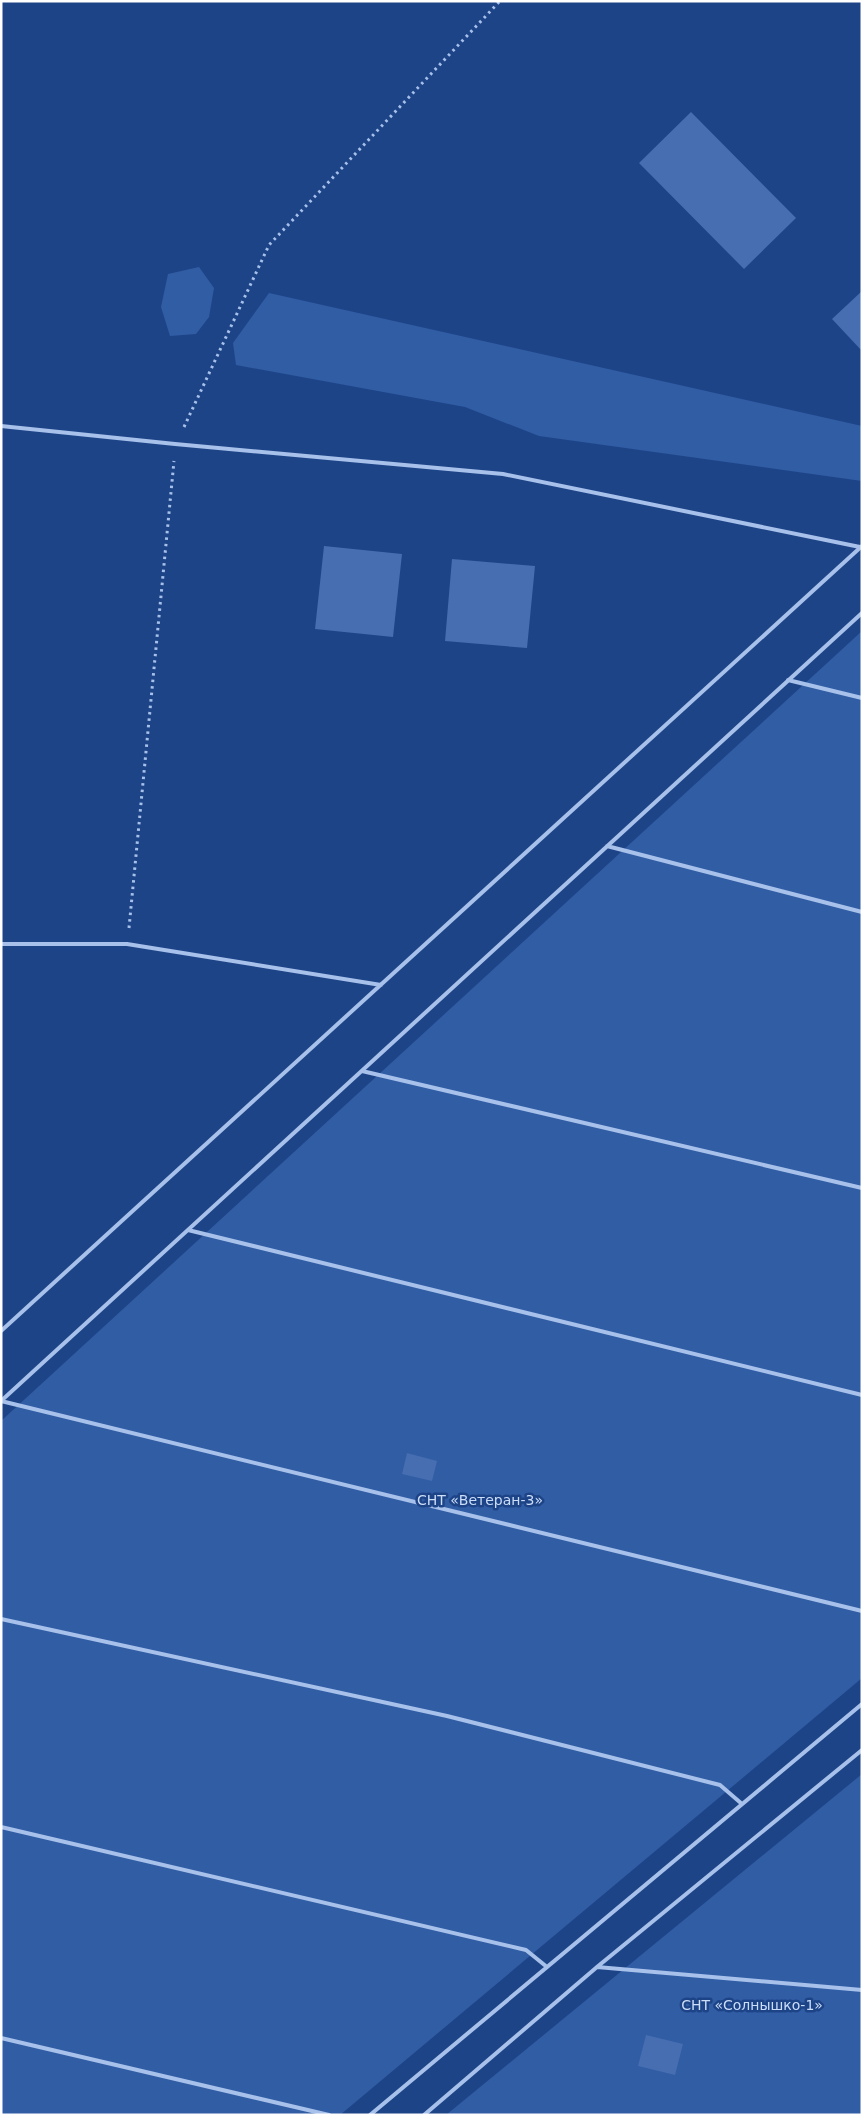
<svg xmlns="http://www.w3.org/2000/svg" width="863" height="2116" font-family="'DejaVu Sans',sans-serif">
<rect width="100%" height="100%" fill="#1e4488"/>
<path fill="#315da5" d="M199,267L214,288L209,317L196,334L170,336L161,307L168,274Z
M269,293L862,426V481L539,436L465,407L236,365L233,343Z
M862,631V1678L340,2115H1V1421Z
M862,1774V2115H446Z"/>
<path fill="#466eb1" d="M691,112L796,218L744,269L639,163Z
M862,291V351L832,319Z
M324,546L402,554L393,637L315,629Z
M452,559L535,566L527,648L445,641Z
M407,1453L437,1461L432,1481L402,1474Z
M646,2035L683,2044L675,2075L638,2066Z"/>
<g fill="none" stroke-linecap="round" stroke-linejoin="round">
<path stroke="#a7c1eb" stroke-width="3" stroke-dasharray="2.5 4" stroke-linecap="butt" d="M184,427L269,245L500,1
M129,928L174,461"/>
<path stroke="#a7c1eb" stroke-width="4" d="M1,426L175,444L503,474L860,547
M788,680L862,698
M607,846L862,912
M1,944H127L381,985
M362,1071L862,1188
M188,1230L862,1395
M1,1331L862,546
M1,1401L862,613
M1,1401L862,1611
M1,1619L447,1716L720,1785L742,1804
M1,1827L526,1950L547,1967
M597,1967L862,1990
M1,2038L329,2115
M370,2115L862,1704
M424,2115L597,1967L862,1750"/>
</g>
<g text-anchor="middle" dominant-baseline="central" stroke-width="5" stroke-linejoin="round" paint-order="stroke">
<g font-size="14" fill="#ccddf8" stroke="#1e4488">
<text x="480" y="1500">СНТ «Ветеран-3»</text>
<text x="752" y="2005">СНТ «Солнышко-1»</text>
</g>
</g>
<rect width="863" height="2116" fill="none" stroke="#ffffff" stroke-width="5"/>
</svg>
